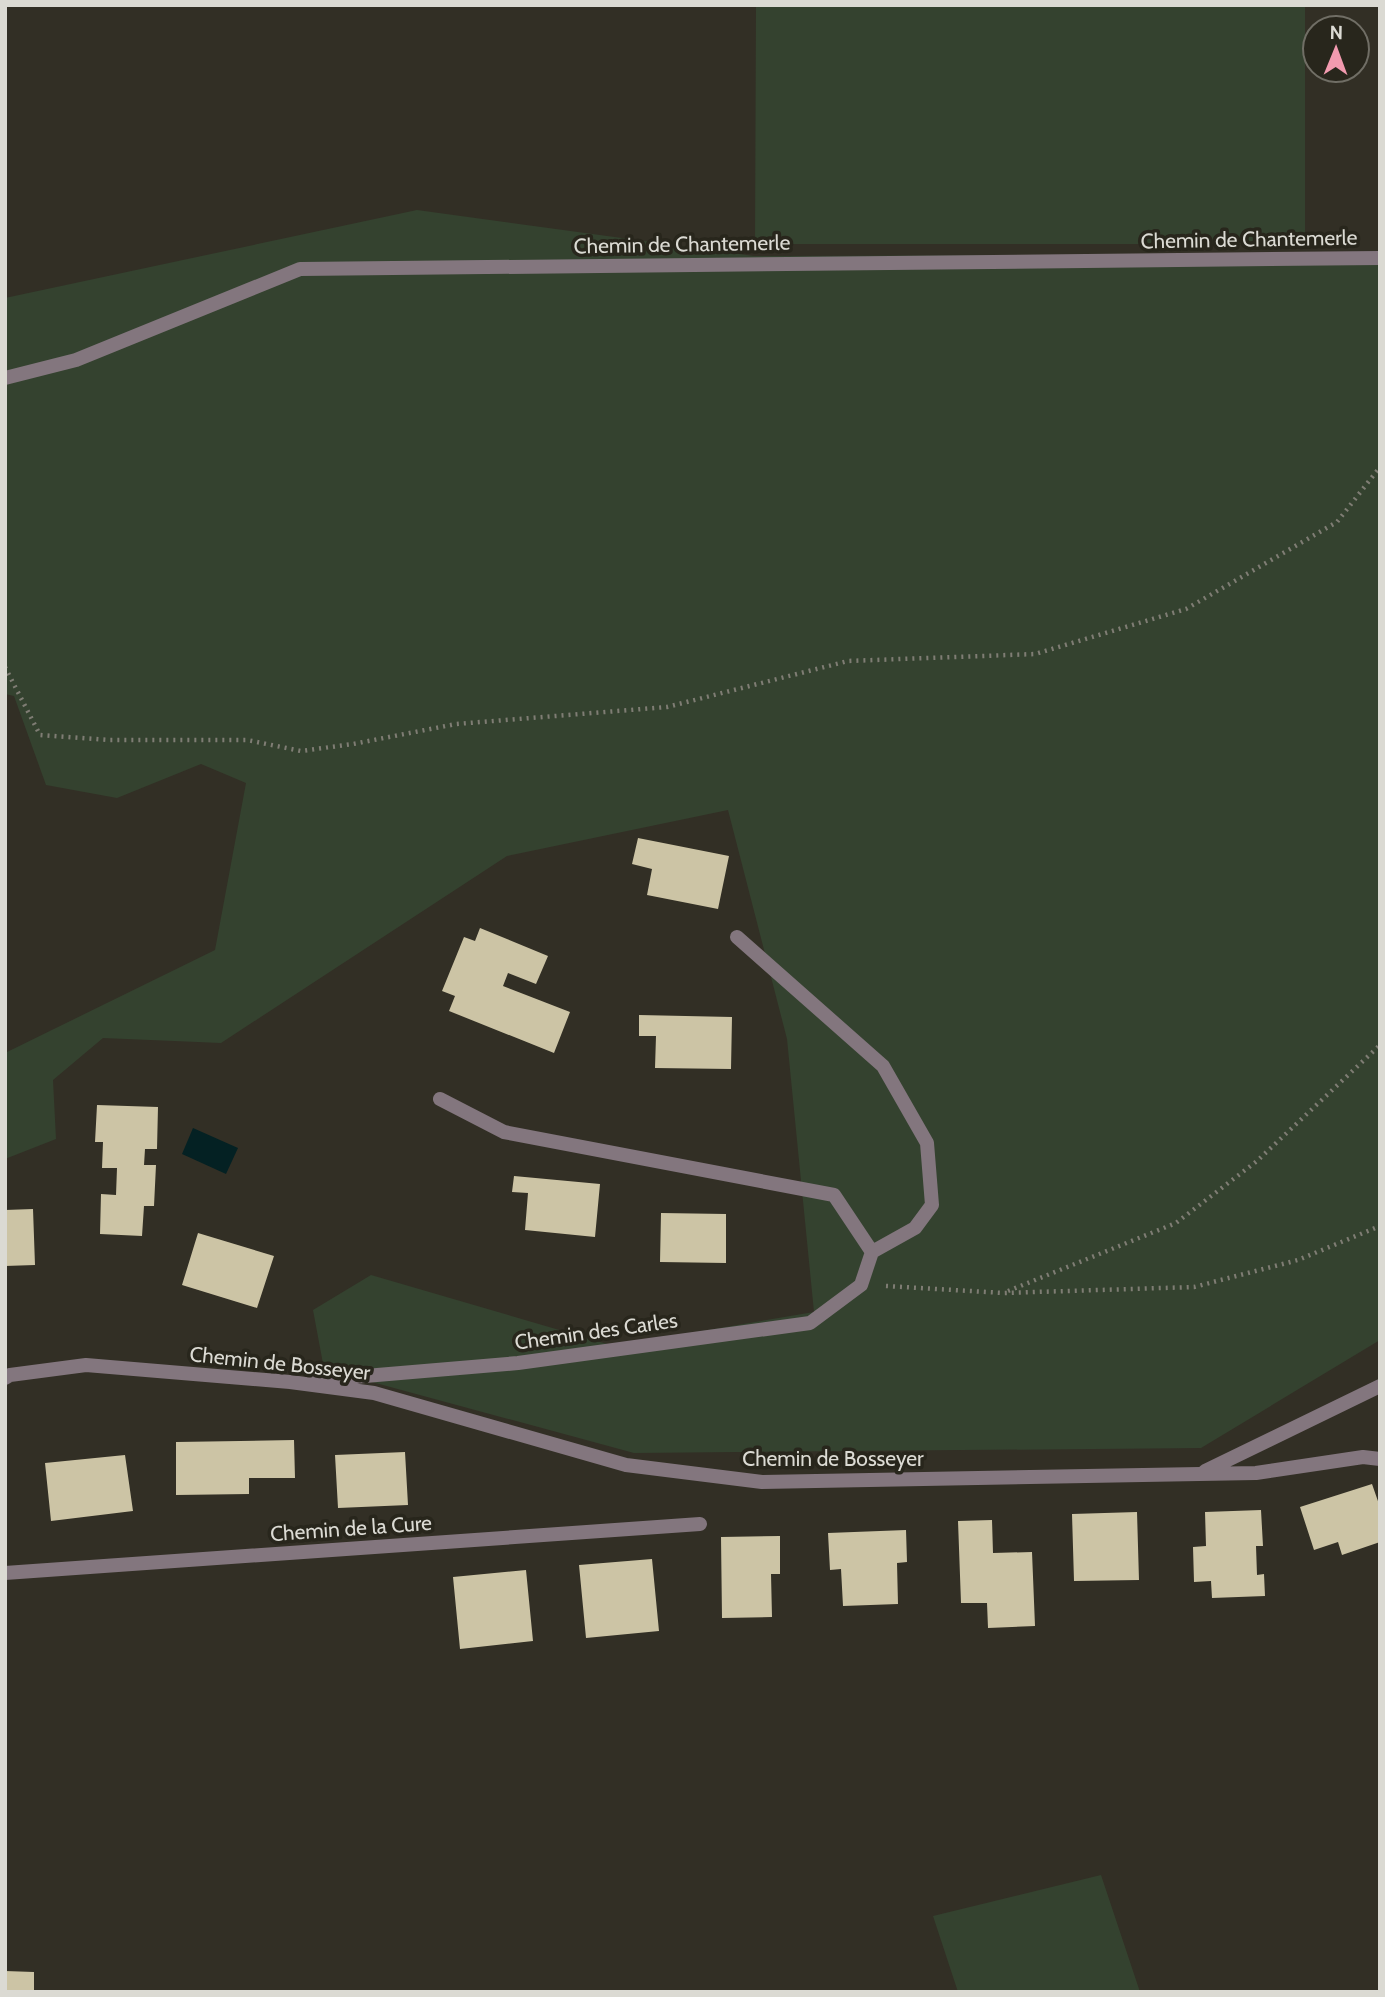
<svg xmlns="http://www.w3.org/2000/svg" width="1385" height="1997" font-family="Cabin,sans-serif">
<rect width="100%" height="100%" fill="#322f25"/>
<path fill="#34422f" d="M756,5H1305V244H755Z
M417,210L754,256L1380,254V1340L1201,1448L634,1453L324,1369L313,1310L371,1275L614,1346L814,1312L787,1039L728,810L507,856L221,1043L103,1038L53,1080L56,1139L5,1159V1053L215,950L246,783L201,764L117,798L46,785L14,696L5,694V298Z
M1101,1875L1140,1992H958L933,1916Z"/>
<path fill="#042123" d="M193,1128L238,1148L226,1174L182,1154Z"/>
<path fill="#ccc4a5" d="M638,838L729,856L718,909L647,895L652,869L632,864Z
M480,928L548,956L536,984L508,973L503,986L570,1012L554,1053L449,1011L455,996L442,991L464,937L475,941Z
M639,1015L732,1017L731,1069L655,1068L656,1036H639Z
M97,1105L158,1107L157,1149H145L144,1165H156L154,1206H144L142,1236L100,1234L101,1194L116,1195L117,1168H102L103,1142H95Z
M514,1176L600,1184L595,1237L525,1230L528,1193L512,1192Z
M33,1209L35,1265L5,1266V1210Z
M661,1213L726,1214V1263L660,1262Z
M198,1233L274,1256L257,1308L182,1285Z
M294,1440L295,1478H249V1494L176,1495V1442Z
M405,1452L408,1505L338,1508L335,1455Z
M125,1455L133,1511L51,1521L45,1463Z
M1372,1484L1380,1507V1542L1342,1555L1338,1542L1314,1550L1300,1507Z
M1261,1510L1263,1546H1256L1257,1575L1264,1574L1265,1596L1212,1598L1211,1581L1194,1582L1193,1547L1206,1546L1205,1512Z
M1137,1512L1139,1580L1074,1581L1072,1514Z
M992,1520L993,1553L1032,1552L1035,1626L988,1628L987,1603H961L958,1521Z
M906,1530L907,1562L897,1563L898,1604L843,1606L841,1569L830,1570L828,1533Z
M780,1536V1574H771L772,1617L722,1618L721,1537Z
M652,1559L659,1631L586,1638L579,1565Z
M526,1570L533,1641L460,1649L453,1577Z
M5,1971L34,1972V1992H5Z"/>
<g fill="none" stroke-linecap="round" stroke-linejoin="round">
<path stroke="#7f7d74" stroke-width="4.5" stroke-dasharray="2 5" stroke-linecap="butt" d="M5,667L40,735L110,740H247L301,751L353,744L456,724L667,707L848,661L1035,654L1186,609L1337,522L1380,467
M886,1286L1004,1293L1194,1287L1298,1260L1380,1226
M1008,1291L1176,1223L1257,1161L1380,1045"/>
<path stroke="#83767e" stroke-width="14" d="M5,1573L700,1524"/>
<path stroke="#83767e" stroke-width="14" d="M5,378L76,360L300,269L1380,258
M737,937L883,1066L927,1143L932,1205L915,1228L872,1252
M5,1378L10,1375L86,1365L290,1382L374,1393L626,1465L762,1482L1256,1473L1363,1457L1380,1459
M318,1380L518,1363L810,1323L861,1285L872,1252L834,1195L504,1132L440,1099
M1205,1471L1380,1386"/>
</g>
<g text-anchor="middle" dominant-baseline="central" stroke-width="7" stroke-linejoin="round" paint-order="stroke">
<g font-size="21" fill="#dbdad3" stroke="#28261c">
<text transform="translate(1249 239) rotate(-1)">Chemin de Chantemerle</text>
<text transform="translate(682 244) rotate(-1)">Chemin de Chantemerle</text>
<text transform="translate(596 1331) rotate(-8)">Chemin des Carles</text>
<text transform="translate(280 1363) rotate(6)">Chemin de Bosseyer</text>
<text x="833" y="1458">Chemin de Bosseyer</text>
<text transform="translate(351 1528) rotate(-4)">Chemin de la Cure</text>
</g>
</g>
<rect width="1385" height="1997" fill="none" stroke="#dbdad3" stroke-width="14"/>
<g transform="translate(1336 49) rotate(1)"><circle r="33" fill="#28261c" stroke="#706e65" stroke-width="2"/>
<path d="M0-5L12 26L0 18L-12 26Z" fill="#f29aaf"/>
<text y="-10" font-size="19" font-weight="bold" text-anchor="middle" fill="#dbdad3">N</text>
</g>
</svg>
